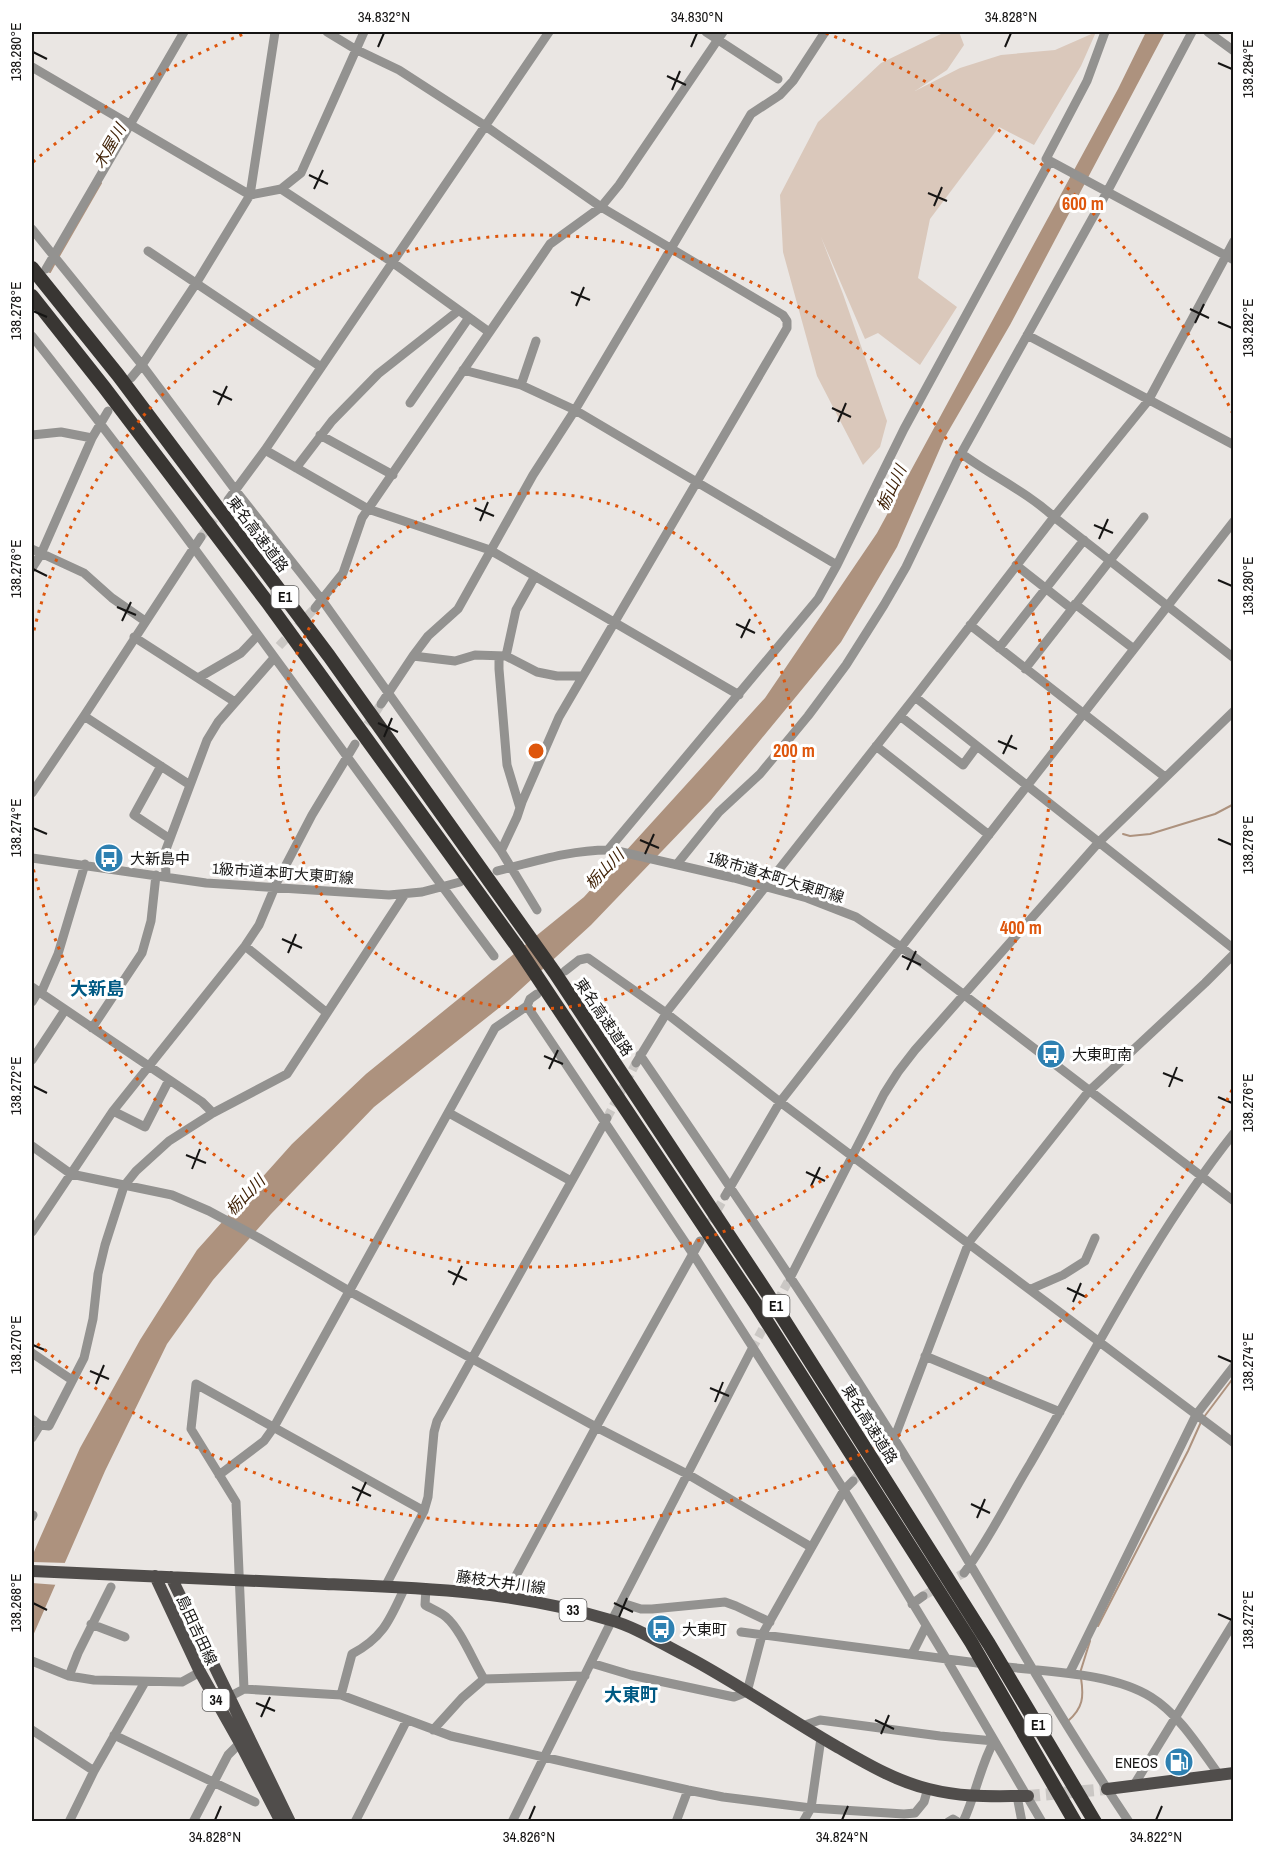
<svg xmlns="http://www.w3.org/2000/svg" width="1265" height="1853" font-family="'Archivo Narrow','Noto Sans JP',sans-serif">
<rect width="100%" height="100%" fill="#eae6e3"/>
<path fill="#dac8bb" d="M945,32H959L964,45L947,70L915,91L960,68L1001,55L1055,50L1096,32L1081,66L1034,145L999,127L930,219L918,278L957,307L920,365L878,333L865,339L821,237L843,294L887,421L880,447L863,465L817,376L783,252L780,195L818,122L881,63Z"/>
<path fill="#ad927e" d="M1146,32H1165L1010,325L945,437L897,547L841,642L711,800L591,925L509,1000L374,1107L271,1214L213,1280L167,1344L105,1471L32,1638V1557L36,1547L80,1448L140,1340L197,1250L292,1144L366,1074L584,897L765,698L877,533L1118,89Z"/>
<path fill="#eae6e3" d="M32,1562L68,1563L58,1585L32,1583Z"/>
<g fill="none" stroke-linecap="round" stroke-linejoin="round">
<path stroke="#ad927e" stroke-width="2" d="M59,256L101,183
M50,272L56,261
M1123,834L1130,836L1150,834L1215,814L1234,804
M1204,1417L1234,1377
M1098,1626L1188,1451L1201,1422
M1080,1673L1090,1641
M1068,1721C1083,1708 1084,1697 1081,1678"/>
<path stroke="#cac7c4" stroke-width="9" stroke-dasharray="9 4.5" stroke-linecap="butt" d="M201,537L223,507
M279,646L315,608
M360,736L381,704
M607,1118L636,1063
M704,1234L725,1196
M752,1349L790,1278
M853,1481L884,1449
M923,1596L964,1573"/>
<path stroke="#cac7c4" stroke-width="12" stroke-dasharray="12 6" stroke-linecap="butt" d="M1028,1796L1107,1789"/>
<path stroke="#939290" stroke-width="9" d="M327,32L355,49L399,70L484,125L601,207L783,315L787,321V328L559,717L522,802L517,817L501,851
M706,32L778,79
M1208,32L1234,51
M32,67L250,195L281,189L301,173L364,32
M1050,161L1234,260
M281,189L392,262L489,332
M32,229L142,365L236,491L322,600L501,851L537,910
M148,251L321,367
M46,269L184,32
M1027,335L1234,445
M32,336C192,538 339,749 494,956
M463,370L521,385L575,410L837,565
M131,378L142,365L197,282L250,195L275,32
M521,385L536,341
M410,403L468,319
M32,435L61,432L92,438
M320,435L393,475
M265,450L368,509L490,550L739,695
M962,454C992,476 1027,492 1054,517L1234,658
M296,468L332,421L378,374L458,311
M228,500L265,450L549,32
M32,549L84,573L112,598L145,621
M1016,565L1072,609
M32,568L41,554L92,438L108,411
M1075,604L1134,649
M315,608L343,573L362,518L550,244L601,207L619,185L723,32
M970,625L1165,777
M134,637L235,702
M999,648L1084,540
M413,656L455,661L475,655L506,656L537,672L557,676H582
M499,656V669L507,765L520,808
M506,656L516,610L535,576
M1025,669L1144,517
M198,678L241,653L258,635
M915,697L1234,949
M381,704L413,656L428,636L458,609L533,475L575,410L751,114L780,95L793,81L825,32
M84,716L190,785
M900,716L963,765L977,746
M876,746L989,835
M161,766L134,815L170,839
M32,793L84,716L201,537
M608,850L818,599L837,565L904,429L1050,161L1046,159L1087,81L1105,32
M32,858L206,883L389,895L422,892L460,882
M677,864L719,812L760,774L808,716L846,665L884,605L906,567L957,461L1107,192L1192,32
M497,871C536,861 573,849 613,850L734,878L807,898L856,917L901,947L963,994L1234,1201
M166,876L165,852L207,740L218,722L274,658
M245,946L327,1013
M565,971L579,960L588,958L666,1013L780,1102L1234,1443
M32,987L202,1102L213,1113
M41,993L58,954L85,864
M32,1002L38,992
M527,1006L693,1254L844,1490L946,1658L1042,1822
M92,1028L142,953L151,921L156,875
M640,1055C727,1182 814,1310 895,1440C974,1567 1046,1698 1129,1822
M32,1060L65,1010
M636,1063L669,1009L915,697L1054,517L1148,401L1234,241
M113,1111L145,1127L169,1080
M449,1113L571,1181
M32,1146L71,1174L172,1195L209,1211L259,1238L349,1291L596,1427L689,1475L811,1547
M725,1196L780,1102L1234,521
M32,1232L113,1111L245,946L259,925L277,882L312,815L355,744
M790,1278L884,1094L898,1072L915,1050L1099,842L1234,711
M1031,1289L1063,1275L1085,1261L1095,1238
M32,1353L72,1380
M925,1356L1060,1412
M32,1419L40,1425L32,1438
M40,1425L49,1426L84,1358L93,1319L98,1274L105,1245L124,1186L136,1171L169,1141L213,1113L287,1074L405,894
M884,1449L894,1439L969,1242L1089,1091L1205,983L1234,954
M219,1475L264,1441L274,1427L495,1028L527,1006L530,999L537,994
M32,1517L33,1515
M964,1573C989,1540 1008,1500 1030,1464C1095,1352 1153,1235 1234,1133
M385,1587L424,1511L428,1497L434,1432L437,1421L607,1118
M426,1588L425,1605C432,1609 440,1612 446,1617C461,1630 473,1661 484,1679
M505,1596L596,1427L700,1241
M622,1603L641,1609H652L725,1602L736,1606L770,1622
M912,1604L923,1596
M91,1624L125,1637
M741,1632L985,1664
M912,1654L926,1626
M32,1661L69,1676L94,1680L182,1682L200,1672
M591,1663L631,1675L734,1697L747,1692L762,1635L844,1490L853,1481
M999,1666C1045,1672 1111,1672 1151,1697C1180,1715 1200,1749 1220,1776
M1070,1672L1196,1415L1234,1366
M69,1676L78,1653L111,1587
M244,1689L236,1502L191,1429L196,1384L424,1511
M341,1695L352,1654C384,1637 390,1619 405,1587
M229,1697L244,1689L341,1695L451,1736L688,1790L723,1797L811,1808L904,1814L915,1813L924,1802L928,1788
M802,1726L820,1720L940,1736L994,1741C980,1766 976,1795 963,1822
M32,1730L94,1771
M433,1730L462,1698L484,1679L585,1676
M114,1735L255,1802
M1134,1785L1234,1622
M1017,1796L1022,1822
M69,1822L94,1771L145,1682
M193,1822L228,1755L240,1743
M355,1822L407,1720
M512,1822L612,1620L752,1349
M676,1822L688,1790
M803,1822L811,1808L821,1738
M948,1822L953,1819L958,1822"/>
<path stroke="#504d4b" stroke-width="12" d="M32,1571C129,1576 227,1579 325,1584C423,1588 516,1591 610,1620C636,1627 662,1644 686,1656C737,1683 784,1716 834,1745C864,1762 895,1781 929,1789C965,1798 992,1796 1028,1796
M155,1576L200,1672L240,1743L281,1822
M171,1577L290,1822
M1107,1789L1234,1773"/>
<path stroke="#393633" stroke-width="14" d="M32,268L118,375L329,656L555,973L767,1293L989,1644L1095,1822
M32,296L104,387L268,603L516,945L755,1303L971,1642L1075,1822"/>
</g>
<path fill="none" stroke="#161514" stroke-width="2" d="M378,47L384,33M691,47L697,33M1005,47L1011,33M33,52L47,59M1218,63L1232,69M667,76L686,85M672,90L680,71M309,175L328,184M314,189L323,170M928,193L947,201M934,206L942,187M571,292L590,300M576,306L584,287M1190,309L1209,318M33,311L47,317M1218,322L1232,328M1195,323L1204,304M213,391L232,400M218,405L227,386M832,408L851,417M838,422L846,403M475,508L494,516M480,521L488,502M1094,525L1113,533M1099,539L1108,519M33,569L47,576M1218,580L1232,586M117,607L136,615M122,621L131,602M736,624L755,633M741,638L750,619M378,723L398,732M384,737L392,718M998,741L1017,749M1003,754L1012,735M33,828L47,834M1218,839L1232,845M640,840L659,848M645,854L654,834M282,939L302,948M288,953L296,934M902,956L921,965M907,970L916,951M544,1056L563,1064M549,1069L558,1050M1163,1073L1183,1081M33,1086L47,1093M1169,1087L1177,1067M1218,1097L1232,1103M186,1155L206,1163M192,1169L200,1149M806,1172L825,1181M811,1186L820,1167M448,1271L467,1280M453,1285L462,1266M1067,1288L1086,1297M1073,1302L1081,1283M33,1345L47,1351M1218,1356L1232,1362M90,1371L109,1379M96,1384L104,1365M710,1388L729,1396M715,1402L723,1382M352,1487L371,1496M357,1501L366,1482M971,1504L990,1513M977,1518L985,1499M33,1603L47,1610M614,1603L633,1612M1218,1614L1232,1620M619,1617L627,1598M256,1703L275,1711M261,1717L270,1697M875,1720L894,1729M881,1734L889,1715M215,1820L221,1806M529,1820L535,1806M842,1820L848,1806M1156,1820L1162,1806"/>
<g fill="none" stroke="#de560c" stroke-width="3" stroke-dasharray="3 6">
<circle cx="536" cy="751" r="258"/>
<path d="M32 639A516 516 0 1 1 32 863"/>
<path d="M1232 1090A774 774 0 0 1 33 1340M33 162A774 774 0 0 1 246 33M826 33A774 774 0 0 1 1232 412"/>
</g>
<defs>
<g id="bus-disc" transform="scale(1.5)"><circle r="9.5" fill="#2e80b1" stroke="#fff"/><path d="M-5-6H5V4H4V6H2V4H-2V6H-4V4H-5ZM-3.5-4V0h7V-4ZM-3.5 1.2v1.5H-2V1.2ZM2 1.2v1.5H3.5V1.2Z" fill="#fff"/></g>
<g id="fuel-disc" transform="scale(1.5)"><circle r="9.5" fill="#2e80b1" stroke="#fff"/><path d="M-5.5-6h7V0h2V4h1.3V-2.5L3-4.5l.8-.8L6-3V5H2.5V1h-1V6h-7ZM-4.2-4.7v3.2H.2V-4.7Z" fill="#fff"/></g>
</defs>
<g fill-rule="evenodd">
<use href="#bus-disc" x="109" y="858"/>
<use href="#bus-disc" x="1051" y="1054"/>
<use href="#bus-disc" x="661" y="1629"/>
<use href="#fuel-disc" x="1179" y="1762"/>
</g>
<g text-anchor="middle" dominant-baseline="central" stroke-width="6" stroke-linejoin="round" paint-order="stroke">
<g fill="#fff" stroke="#5c5b5a" stroke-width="1.5">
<rect x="271.5" y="586" width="27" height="22" rx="4.5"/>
<rect x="762.5" y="1295" width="27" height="22" rx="4.5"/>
<rect x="559.5" y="1599" width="27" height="22" rx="4.5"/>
<rect x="202.5" y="1689" width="27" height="22" rx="4.5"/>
<rect x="1024.5" y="1714" width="27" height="22" rx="4.5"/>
</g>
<g font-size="14" font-weight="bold" fill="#161514">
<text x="285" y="597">E1</text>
<text x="776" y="1306">E1</text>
<text x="573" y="1610">33</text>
<text x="216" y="1700">34</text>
<text x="1038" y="1725">E1</text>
</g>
<g font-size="15" fill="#161514" stroke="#fff">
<text transform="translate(258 534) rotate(53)">東名高速道路</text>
<text transform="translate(283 873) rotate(4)">1級市道本町大東町線</text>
<text transform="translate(776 877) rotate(17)">1級市道本町大東町線</text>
<text transform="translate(604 1017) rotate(56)">東名高速道路</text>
<text transform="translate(870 1424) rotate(58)">東名高速道路</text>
<text transform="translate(501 1582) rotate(8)">藤枝大井川線</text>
<text transform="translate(197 1630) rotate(65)">島田吉田線</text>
</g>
<g font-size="15" fill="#161514" stroke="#fff" text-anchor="start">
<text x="130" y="858">大新島中</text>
<text x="1072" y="1054">大東町南</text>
<text x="682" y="1629">大東町</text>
<text x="1158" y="1762" text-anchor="end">ENEOS</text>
</g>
<g font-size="16" font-style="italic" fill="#412308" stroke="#fff">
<text transform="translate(109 146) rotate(-60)">木屋川</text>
<text transform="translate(891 488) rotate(-65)">栃山川</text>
<text transform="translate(604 869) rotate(-46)">栃山川</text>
<text transform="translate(245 1195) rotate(-46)">栃山川</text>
</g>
<g font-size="18" font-weight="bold" fill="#005983" stroke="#fff">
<text x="97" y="988">大新島</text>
<text x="631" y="1694">大東町</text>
</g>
</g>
<circle cx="536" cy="751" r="9" fill="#de560c" stroke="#fff" stroke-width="3"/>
<g font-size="18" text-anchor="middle" font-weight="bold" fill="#de560c" stroke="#fff" stroke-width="6" stroke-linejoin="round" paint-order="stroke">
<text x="1083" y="210">600 m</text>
<text x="794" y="757">200 m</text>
<text x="1021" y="934">400 m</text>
</g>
<rect width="1265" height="1853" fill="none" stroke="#ffffff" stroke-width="66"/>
<rect x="33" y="33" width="1199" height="1787" fill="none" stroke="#161514" stroke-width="2"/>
<g font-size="15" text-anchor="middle" fill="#161514">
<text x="384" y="22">34.832°N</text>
<text x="697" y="22">34.830°N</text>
<text x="1011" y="22">34.828°N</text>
<text transform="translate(16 52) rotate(-90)" y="5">138.280°E</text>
<text transform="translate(1248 69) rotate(-90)" y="5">138.284°E</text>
<text transform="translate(16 311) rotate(-90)" y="5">138.278°E</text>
<text transform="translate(1248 328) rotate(-90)" y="5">138.282°E</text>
<text transform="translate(16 569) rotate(-90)" y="5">138.276°E</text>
<text transform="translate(1248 586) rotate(-90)" y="5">138.280°E</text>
<text transform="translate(16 828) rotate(-90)" y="5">138.274°E</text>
<text transform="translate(1248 845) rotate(-90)" y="5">138.278°E</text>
<text transform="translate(16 1086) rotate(-90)" y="5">138.272°E</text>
<text transform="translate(1248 1103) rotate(-90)" y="5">138.276°E</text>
<text transform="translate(16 1345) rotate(-90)" y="5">138.270°E</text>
<text transform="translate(1248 1362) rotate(-90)" y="5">138.274°E</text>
<text transform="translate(16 1603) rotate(-90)" y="5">138.268°E</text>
<text transform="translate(1248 1620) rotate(-90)" y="5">138.272°E</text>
<text x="215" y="1842">34.828°N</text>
<text x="529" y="1842">34.826°N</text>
<text x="842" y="1842">34.824°N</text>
<text x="1156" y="1842">34.822°N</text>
</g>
</svg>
